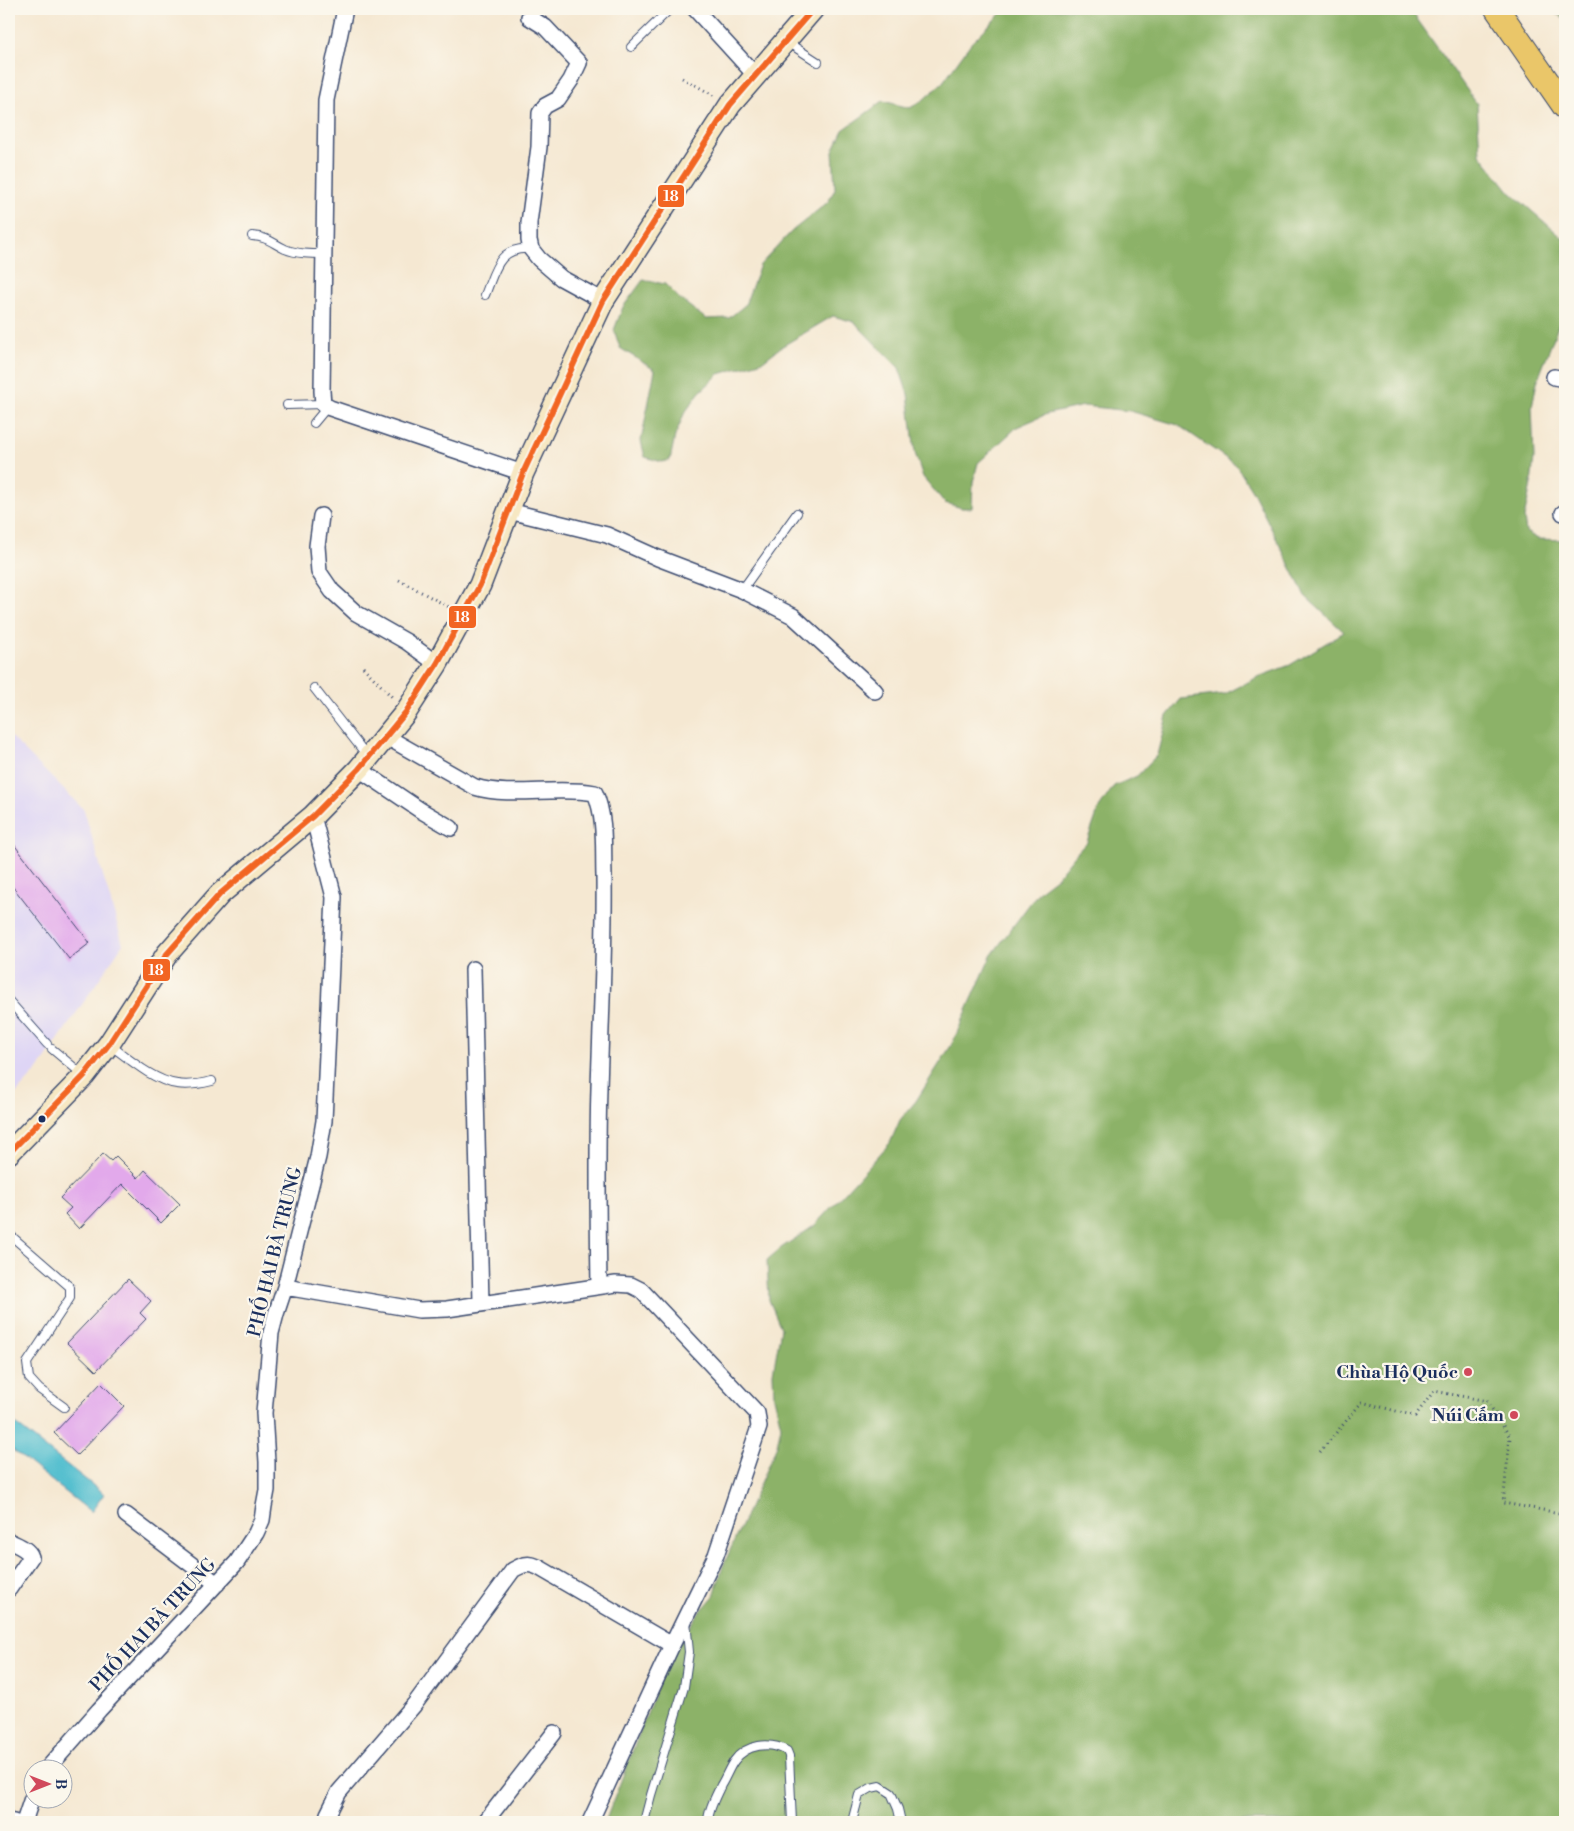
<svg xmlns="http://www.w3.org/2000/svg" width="1574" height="1831" font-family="'Libre Bodoni',serif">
<rect width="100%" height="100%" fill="#fbf7ec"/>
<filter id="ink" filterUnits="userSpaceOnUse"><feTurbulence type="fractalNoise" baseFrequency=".02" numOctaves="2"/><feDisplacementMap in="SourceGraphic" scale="10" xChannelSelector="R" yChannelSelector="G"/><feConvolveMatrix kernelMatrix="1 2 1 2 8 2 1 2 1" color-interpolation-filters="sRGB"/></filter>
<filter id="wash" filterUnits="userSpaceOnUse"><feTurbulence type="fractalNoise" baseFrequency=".0096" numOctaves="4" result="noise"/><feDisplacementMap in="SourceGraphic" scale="20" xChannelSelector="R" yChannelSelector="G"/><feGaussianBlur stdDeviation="1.12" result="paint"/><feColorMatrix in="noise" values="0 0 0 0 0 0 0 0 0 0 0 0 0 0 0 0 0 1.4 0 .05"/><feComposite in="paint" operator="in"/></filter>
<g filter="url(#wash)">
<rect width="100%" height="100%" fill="#f5e8d2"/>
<path fill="#ded5f5" d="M9,735L84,810L123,944L37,1071L9,1101Z"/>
<path fill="#8cb268" stroke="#547063" d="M1005,9H1410L1477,104L1480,154L1510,192L1565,240V308L1537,382L1532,406L1534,458L1531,484L1524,518L1526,532L1538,539L1565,540V1822H605L668,1659L699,1613L714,1596L723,1566L777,1445L781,1426L774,1397L773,1373L781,1328L769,1300L767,1260L781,1248L814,1226L890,1143L900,1120L916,1101L952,1044L991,956L1040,890L1057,877L1074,856L1087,842L1099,808L1114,786L1137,776L1157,755L1167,716L1181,699L1225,694L1258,677L1290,665L1344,632L1305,596L1253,492L1236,465L1178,425L1130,411L1084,406L1047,414L1017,427L978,463L973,482L972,508H962L945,503L923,477L915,453L908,394L899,368L854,322L833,316L781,347L763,361L719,374L699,393L684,414L675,436L670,460L662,462L645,457L641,441L655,370L620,348L614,330L623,307L643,280L665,284L680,299L706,319L729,318L745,305L760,265L792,231L828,202L835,189L833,151L843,130L883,101L910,108L923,100L943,82L971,43Z
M1549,9H1565V18L1547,10Z"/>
<path fill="#54bfcf" stroke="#387796" d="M9,1419L104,1494L91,1512L9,1447Z"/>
<g id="blocks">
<path fill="#e2a9eb" d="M9,838L90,943L69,959L9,882Z
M103,1154L111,1161L116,1156L138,1178L145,1170L180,1204L161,1223L122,1184L79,1229L65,1214L71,1208L60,1198Z
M128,1279L151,1301L140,1313L146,1319L96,1371L67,1343Z
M101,1383L124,1406L77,1455L54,1433Z"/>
</g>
</g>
<g filter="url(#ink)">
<use href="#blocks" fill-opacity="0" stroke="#3c4b6f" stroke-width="1"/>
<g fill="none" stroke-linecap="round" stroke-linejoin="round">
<g stroke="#3c4b6f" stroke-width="10">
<path id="lane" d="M787,42L818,62
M631,47L670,9
M252,236C268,237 272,243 285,249C297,254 311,254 324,254
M485,295C495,271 498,246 531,249
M287,405L323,404
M314,423L324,411L330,408
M742,590L797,513
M314,688L368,757
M9,1001L47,1044
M110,1045C129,1059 154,1081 177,1084C189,1086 200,1084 212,1081
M52,1049L82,1074
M9,1234L70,1287V1298L27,1363L29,1378L39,1389L64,1407
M644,1822L651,1795L684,1687L689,1652L686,1621
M708,1822C708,1810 716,1796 721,1785C726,1777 729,1768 734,1761C746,1744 770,1741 787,1751L789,1756L792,1822
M852,1822L859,1795L871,1788L880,1786L891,1793L898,1809L901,1822"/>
</g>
<g stroke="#3c4b6f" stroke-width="18">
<path id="street" d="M345,9L326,100L322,391L323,404L330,408L523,473
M695,9L756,76
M529,17L545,27L579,63L571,80L558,99L545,106L540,113L539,147L529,223V240L531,249L539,259L561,278L603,301
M1554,377L1565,379
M509,511L607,535L658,558L742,590L793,616L875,691
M1563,513L1565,512
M321,516L317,546L319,572L332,591L356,613L407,642L437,664
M385,736L475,787C512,798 555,786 595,793C606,818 603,849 604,876C605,947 601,1017 599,1088C597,1154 598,1220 599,1286
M359,769L420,810L451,828
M473,969L481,1303
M285,1287L419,1310L447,1309L616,1284L631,1285L641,1290L757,1413L759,1427L716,1555L672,1645L590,1822
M126,1515L217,1584
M9,1541C16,1545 28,1548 31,1557L9,1589
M48,1768L99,1710L237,1562L256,1533L262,1520L264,1506L267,1490V1462L264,1413L271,1333L276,1314L285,1287L318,1157L324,1121L334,897L313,816
M9,1821L14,1822
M24,1822L32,1798
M326,1822L328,1814L339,1792L414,1705L513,1570C522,1565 528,1562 538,1567L672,1645
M485,1822L554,1733"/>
</g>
<g stroke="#3c4b6f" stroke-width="24">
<path id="secondary" d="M9,1153L84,1076L109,1044L167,954L220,894L313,816L359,769L406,712L437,664L480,585L523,473L603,301L730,105L813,9"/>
</g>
<g stroke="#3c4b6f" stroke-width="26">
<path id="primary" d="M1497,9L1565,107"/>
</g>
<path stroke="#3c4b6f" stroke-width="3" stroke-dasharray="1 4" stroke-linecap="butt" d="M682,78L715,96
M399,580L449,607
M363,667L394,699
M1320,1452L1362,1402L1415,1416L1434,1391L1487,1401L1510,1437L1503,1503L1565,1514"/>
<use href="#lane" stroke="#fff" stroke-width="8"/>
<use href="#street" stroke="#fff" stroke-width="15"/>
<use href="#secondary" stroke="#f7e8c3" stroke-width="21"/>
<use href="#primary" stroke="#eac669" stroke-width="24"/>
<g stroke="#fbf7ec" stroke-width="10">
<path id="bus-1" d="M9,1153L84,1076L109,1044L167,954L220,894L313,816L359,769L406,712L437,664L480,585L523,473L603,301L730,105L813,9"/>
</g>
<use href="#bus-1" stroke="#f26522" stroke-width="6"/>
</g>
</g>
<circle fill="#1b2f5e" stroke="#fbf7ec" stroke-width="2" cx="42" cy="1119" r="4.5"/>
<g fill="#d1495b" stroke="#fbf7ec" stroke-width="2">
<circle cx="1468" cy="1372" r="5"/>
<circle cx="1514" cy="1415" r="5"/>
</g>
<g text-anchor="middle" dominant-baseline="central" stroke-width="4.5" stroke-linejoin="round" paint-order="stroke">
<g font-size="18" fill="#1b2f5e" stroke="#fbf7ec">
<text transform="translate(275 1252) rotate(-76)">PHỐ HAI BÀ TRƯNG</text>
<text transform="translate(153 1625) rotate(-47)">PHỐ HAI BÀ TRƯNG</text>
</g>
<g font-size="18" font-weight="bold" fill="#1b2f5e" stroke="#fbf7ec" text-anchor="end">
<text x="1458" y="1372">Chùa Hộ Quốc</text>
<text x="1504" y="1415">Núi Cấm</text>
</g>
</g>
<g stroke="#fbf7ec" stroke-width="2">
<rect x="657" y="184" width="28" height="24" rx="5" fill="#f26522"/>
<rect x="448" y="605" width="29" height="24" rx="5" fill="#f26522"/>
<rect x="142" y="958" width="29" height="24" rx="5" fill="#f26522"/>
</g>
<g font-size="14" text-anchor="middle" font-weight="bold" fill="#fff">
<text x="671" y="201">18</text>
<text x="462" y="622">18</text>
<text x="156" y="975">18</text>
</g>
<rect width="1574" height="1831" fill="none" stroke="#fbf7ec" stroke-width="30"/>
<g transform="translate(48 1784) rotate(90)"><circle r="24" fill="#fbf7ec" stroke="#a1a7b3"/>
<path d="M0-4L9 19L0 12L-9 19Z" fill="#d1495b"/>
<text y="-8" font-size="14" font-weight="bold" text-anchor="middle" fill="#1b2f5e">B</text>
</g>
</svg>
